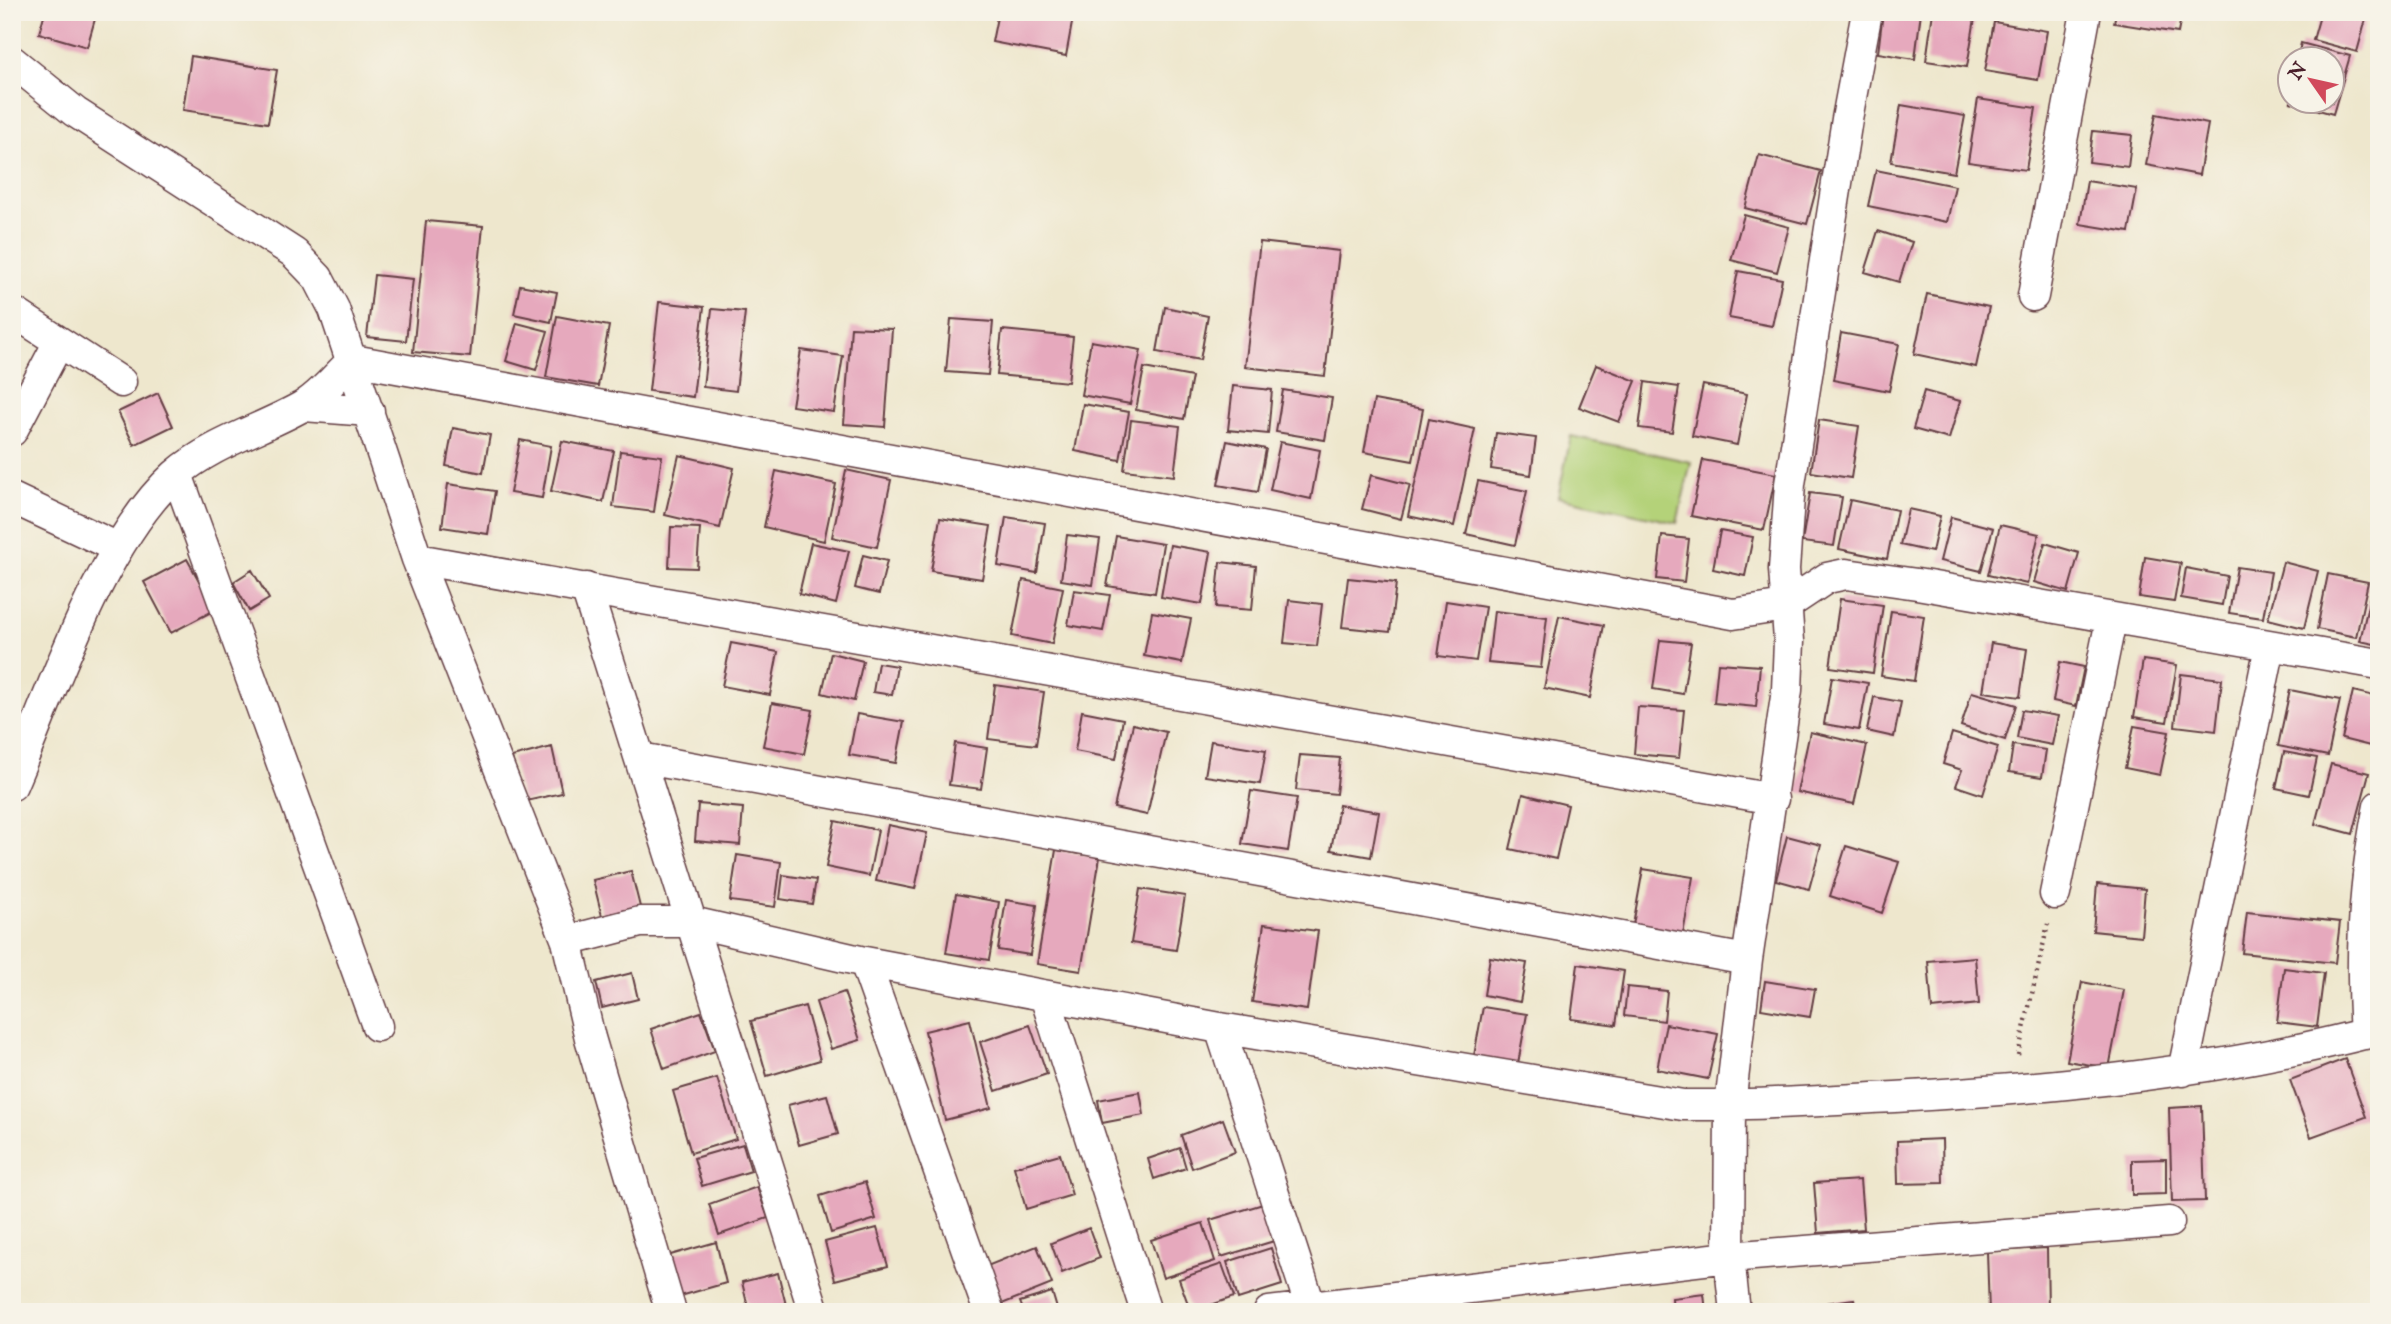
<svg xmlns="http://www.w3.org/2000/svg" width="2391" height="1324" font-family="'IM FELL English',serif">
<rect width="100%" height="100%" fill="#f7f3e8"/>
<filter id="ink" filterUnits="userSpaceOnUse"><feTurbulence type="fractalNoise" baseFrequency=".0143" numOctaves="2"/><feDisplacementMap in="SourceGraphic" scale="14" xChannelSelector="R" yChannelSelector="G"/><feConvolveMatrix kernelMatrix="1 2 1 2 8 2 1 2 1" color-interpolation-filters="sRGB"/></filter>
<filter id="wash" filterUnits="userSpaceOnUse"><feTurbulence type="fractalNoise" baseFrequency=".00686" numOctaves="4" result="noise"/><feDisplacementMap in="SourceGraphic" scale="28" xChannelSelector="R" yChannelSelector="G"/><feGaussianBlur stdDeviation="1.57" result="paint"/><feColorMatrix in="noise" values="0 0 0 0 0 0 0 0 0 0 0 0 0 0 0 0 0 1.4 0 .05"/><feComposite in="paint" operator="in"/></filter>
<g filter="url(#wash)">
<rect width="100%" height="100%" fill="#eee7cd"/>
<path fill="#b4d279" stroke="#7f7852" stroke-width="2" d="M1571,436L1691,462L1677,523L1558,497Z"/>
<g id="blocks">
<path fill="#e6a9bd" d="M45,12H97L87,47L39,33Z
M998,12H1074L1066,56L992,42Z
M1237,12H1266L1264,20Z
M1883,12H1921L1915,59L1878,53Z
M1933,12H1976L1967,67L1926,61Z
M2012,12H2036L2034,18Z
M2116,12H2182L2178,33L2114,23Z
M2321,12H2368L2357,52L2313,40Z
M1994,22L2047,31L2038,80L1985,71Z
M2301,43L2350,56L2333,114L2290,102H2332V60H2297Z
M191,56L277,70L268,123L183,110Z
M1978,99L2036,108L2026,170L1968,162Z
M1901,105L1965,116L1954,173L1891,162Z
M2156,114L2208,124L2199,175L2146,165Z
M2093,131L2132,135L2128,167L2089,162Z
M1759,155L1821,171L1807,224L1745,208Z
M1876,170L1955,186L1947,222L1868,206Z
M2087,181L2137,189L2129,232L2080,224Z
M1744,215L1789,227L1777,272L1731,260Z
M426,221L483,226L470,357L413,352Z
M1878,231L1912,242L1899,282L1865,272Z
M1260,242L1339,251L1325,376L1245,367Z
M1738,271L1782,279L1772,326L1729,318Z
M374,275L413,279L406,341L367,337Z
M520,285L557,292L551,322L514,314Z
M1927,294L1989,307L1976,367L1914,354Z
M659,302L704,307L693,397L649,391Z
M1165,307L1208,316L1200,360L1157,352Z
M712,309L745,312L736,391L703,387Z
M557,316L609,326L598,386L546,377Z
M951,319L993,322L988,375L946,372Z
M517,323L548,331L536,370L506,361Z
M851,327L892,329L885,427L844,424Z
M1002,330L1073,337L1068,382L997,375Z
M1841,333L1899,344L1889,391L1833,380Z
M1091,341L1141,350L1130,404L1081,395Z
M801,350L843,356L834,412L792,406Z
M1596,365L1636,381L1619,422L1579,407Z
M1144,368L1192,377L1184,419L1136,410Z
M1645,382L1679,387L1672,432L1639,428Z
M1703,385L1747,394L1737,445L1692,436Z
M1233,386L1272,390L1268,434L1228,430Z
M1283,390L1332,398L1325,440L1276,432Z
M1924,391L1960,401L1949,439L1913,429Z
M158,393L173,426L134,445L118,412Z
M1374,400L1423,409L1413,461L1364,452Z
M1083,404L1129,412L1120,460L1075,451Z
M1429,419L1475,429L1454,526L1408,516Z
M1131,420L1180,426L1174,476L1124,470Z
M1819,420L1859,426L1851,478L1811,472Z
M453,428L490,435L483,473L446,466Z
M1496,433L1536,438L1531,475L1491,469Z
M520,440L551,446L542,498L510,493Z
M562,441L614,451L603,502L551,491Z
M1227,441L1266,449L1258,492L1218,485Z
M1280,442L1320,450L1311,499L1270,490Z
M620,451L662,456L654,512L613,507Z
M679,455L734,468L720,528L665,515Z
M1703,460L1776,474L1764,530L1691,516Z
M846,470L891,480L877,547L832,537Z
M776,471L836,484L824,541L764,527Z
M1371,475L1410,485L1401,519L1362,509Z
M1478,481L1527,491L1515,545L1466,534Z
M448,484L495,491L488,534L442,527Z
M1810,493L1842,497L1834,546L1802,542Z
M1850,500L1897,510L1887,559L1839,549Z
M1908,509L1940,516L1932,552L1900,545Z
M1006,517L1045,523L1037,573L998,566Z
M1951,517L1993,528L1981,571L1940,561Z
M940,518L991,526L982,579L931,571Z
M2000,525L2039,534L2027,584L1988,575Z
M671,527L700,528L697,568L669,567Z
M1720,531L1753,537L1745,576L1713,569Z
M1067,535L1100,539L1093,585L1061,580Z
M1116,536L1163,544L1155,593L1107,586Z
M1662,536L1689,539L1684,582L1657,579Z
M811,543L849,551L836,604L799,594Z
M2045,543L2079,553L2068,592L2034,582Z
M1170,545L1211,552L1202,604L1161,597Z
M863,555L887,561L879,594L855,588Z
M2145,557L2181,563L2174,602L2139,597Z
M187,559L215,610L171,633L144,582Z
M2378,561H2379V645L2360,641Z
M1220,562L1256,566L1252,610L1216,607Z
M2283,562L2318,571L2304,628L2268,619Z
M2237,567L2271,572L2263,618L2229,613Z
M2186,568L2227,576L2222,605L2181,598Z
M252,570L269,599L249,611L233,582Z
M2328,574L2368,582L2356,637L2317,629Z
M1348,578L1396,583L1390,632L1342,627Z
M1023,580L1063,588L1052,644L1012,636Z
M1074,590L1110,595L1103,631L1068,625Z
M1840,599L1883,605L1873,673L1830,667Z
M1289,600L1322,604L1317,646L1284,643Z
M1446,601L1485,607L1476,661L1438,656Z
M1494,611L1547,617L1541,668L1488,663Z
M1891,611L1924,616L1914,681L1881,676Z
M1152,612L1191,619L1182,663L1144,656Z
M1559,616L1604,625L1590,698L1544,688Z
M1660,640L1691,643L1683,694L1653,689Z
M731,643L778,652L770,695L722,686Z
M1991,643L2027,649L2020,697L1983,692Z
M831,653L863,661L854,701L822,693Z
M2143,660L2177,665L2167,722L2134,717Z
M2060,662L2084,667L2076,706L2053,701Z
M878,663L897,666L892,695L873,692Z
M1718,663L1760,666L1756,707L1714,703Z
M2181,674L2222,679L2216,731L2175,726Z
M1832,677L1868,683L1859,730L1824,724Z
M995,685L1044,692L1036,745L988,739Z
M2290,690L2340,700L2328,756L2278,746Z
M2353,691L2379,697L2378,748L2342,739Z
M1972,692L2016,705L2005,740L1961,726Z
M1874,697L1901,702L1894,737L1867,731Z
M772,703L813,710L804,754L763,746Z
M1638,707L1684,710L1679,758L1634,754Z
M2022,710L2058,716L2052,745L2017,738Z
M1082,711L1123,719L1116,759L1075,751Z
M857,714L904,722L896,763L849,755Z
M1133,724L1166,732L1147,815L1114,808Z
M2134,726L2169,732L2160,775L2125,768Z
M1810,732L1867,745L1854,804L1797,792Z
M1952,733L1998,747L1983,795L1956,786L1962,770L1943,764Z
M1211,741L1266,750L1260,784L1205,776Z
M955,743L987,748L981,789L949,785Z
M2013,745L2046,750L2042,777L2009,772Z
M552,747L562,793L522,802L512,757Z
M2284,752L2317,758L2309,795L2276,788Z
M1300,755L1340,758L1336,794L1296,790Z
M2331,764L2369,773L2353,834L2315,824Z
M1251,791L1297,798L1288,851L1242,844Z
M1523,794L1568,805L1556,859L1510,849Z
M698,804L743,808L740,845L695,841Z
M1339,805L1379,812L1371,857L1331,850Z
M835,821L878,830L869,876L826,867Z
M888,825L927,833L915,889L876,881Z
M1787,836L1821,845L1809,889L1776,880Z
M1846,846L1899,862L1882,913L1830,896Z
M1056,850L1100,857L1081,971L1037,964Z
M737,855L781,862L775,907L730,901Z
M1643,869L1693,877L1683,934L1633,925Z
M631,871L640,907L602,916L593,880Z
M783,875L816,880L812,904L780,899Z
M2097,884L2145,889L2141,936L2093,931Z
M1140,889L1185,896L1176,950L1131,943Z
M956,894L999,902L989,960L946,953Z
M1006,900L1037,905L1030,955L998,950Z
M2247,912L2340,922L2335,963L2242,953Z
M1264,924L1318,931L1307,1010L1252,1002Z
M1490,957L1527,963L1520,1002L1484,995Z
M1975,957L1979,1004L1932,1009L1928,961Z
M1578,964L1624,971L1616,1025L1571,1019Z
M2284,968L2324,973L2317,1027L2277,1022Z
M632,973L638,999L602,1008L596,982Z
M1765,981L1815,989L1810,1017L1761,1009Z
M2082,982L2124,990L2109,1068L2067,1061Z
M1627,987L1667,991L1664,1021L1624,1016Z
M844,992L860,1040L831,1049L816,1002Z
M805,1006L820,1060L767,1076L751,1021Z
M1483,1007L1527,1014L1517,1069L1473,1061Z
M701,1012L715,1051L664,1069L651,1029Z
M970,1020L991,1108L945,1120L925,1031Z
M1666,1024L1718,1034L1708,1079L1657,1069Z
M1030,1025L1047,1074L996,1091L980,1042Z
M2345,1059L2366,1117L2311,1137L2290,1080Z
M717,1078L736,1139L691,1153L673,1091Z
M1140,1092L1144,1115L1102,1123L1098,1100Z
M827,1095L838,1134L799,1145L788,1105Z
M2202,1106L2205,1201L2172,1202L2169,1108Z
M1223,1119L1235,1152L1192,1168L1181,1135Z
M1942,1139L1943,1183L1898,1184L1897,1141Z
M743,1144L751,1171L702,1186L694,1158Z
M1180,1148L1186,1168L1154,1179L1148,1159Z
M1060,1154L1072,1195L1026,1209L1014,1167Z
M2166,1159V1194L2132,1195V1160Z
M1860,1180L1864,1229L1818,1233L1814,1183Z
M865,1182L876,1219L831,1233L820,1196Z
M757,1187L768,1218L719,1235L709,1204Z
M1263,1204L1274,1241L1221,1257L1210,1220Z
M1203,1223L1215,1261L1163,1278L1151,1240Z
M877,1228L888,1266L835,1280L825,1242Z
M1089,1228L1100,1258L1062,1273L1051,1243Z
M716,1242L726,1283L677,1297L667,1256Z
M1037,1246L1052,1284L1002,1304L987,1266Z
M1271,1248L1282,1285L1238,1299L1227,1262Z
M2047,1248L2048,1312H1989L1987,1251Z
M1222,1264L1234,1297L1191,1312L1179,1279Z
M778,1273L787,1309L749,1312L742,1282Z
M1052,1292L1058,1312H1024L1020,1302Z
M1704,1294L1706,1312H1673L1672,1298Z
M1854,1299L1856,1312H1812L1811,1305Z
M1802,1306L1803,1312H1774V1310Z"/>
</g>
</g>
<g filter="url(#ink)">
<use href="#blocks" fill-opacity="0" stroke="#633d43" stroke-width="2"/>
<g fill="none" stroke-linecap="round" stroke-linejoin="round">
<g stroke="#633d43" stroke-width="33">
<path id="street" d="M12,61L75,112L294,253L318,278L334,309L417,559L567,941L590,1038L671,1312
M2033,296L2086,12
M12,311L121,382
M304,406L369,411
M12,431L59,342
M177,474L377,1026
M12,498L118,548
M417,559L1773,799
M586,588L814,1312
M640,758L1747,960
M12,785C52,692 101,542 175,475C212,443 260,430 301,407C320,397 337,375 353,360L1733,614L1785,606L1827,578L1846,574L1917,584L2379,664
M2055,894L2111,620
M567,941L640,922H692L865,962L1220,1028L1683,1105C1754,1106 1825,1100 1895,1097C2058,1088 2221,1072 2379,1030
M865,962L989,1312
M1045,996L1146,1312
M1220,1028L1310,1305
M2365,1034C2360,956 2363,882 2379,806
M2183,1071L2270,646
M1269,1312L1729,1257L2169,1222
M1735,1312L1729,1257L1730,1105L1747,960L1787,690L1789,641L1784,569L1790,484L1847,119L1867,12"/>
</g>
<path stroke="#633d43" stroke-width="4.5" stroke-dasharray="2 5" stroke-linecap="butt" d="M2018,1055L2048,924"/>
<use href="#street" stroke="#fff" stroke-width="30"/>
</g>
</g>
<rect width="2391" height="1324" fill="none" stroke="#f7f3e8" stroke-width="42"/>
<g transform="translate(2311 80) rotate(304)"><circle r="33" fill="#f7f3e8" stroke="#b29e9c" stroke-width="2"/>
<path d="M0-5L12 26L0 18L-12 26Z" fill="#d1495b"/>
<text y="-10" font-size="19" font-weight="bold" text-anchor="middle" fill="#4a1f2b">N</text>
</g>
</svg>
